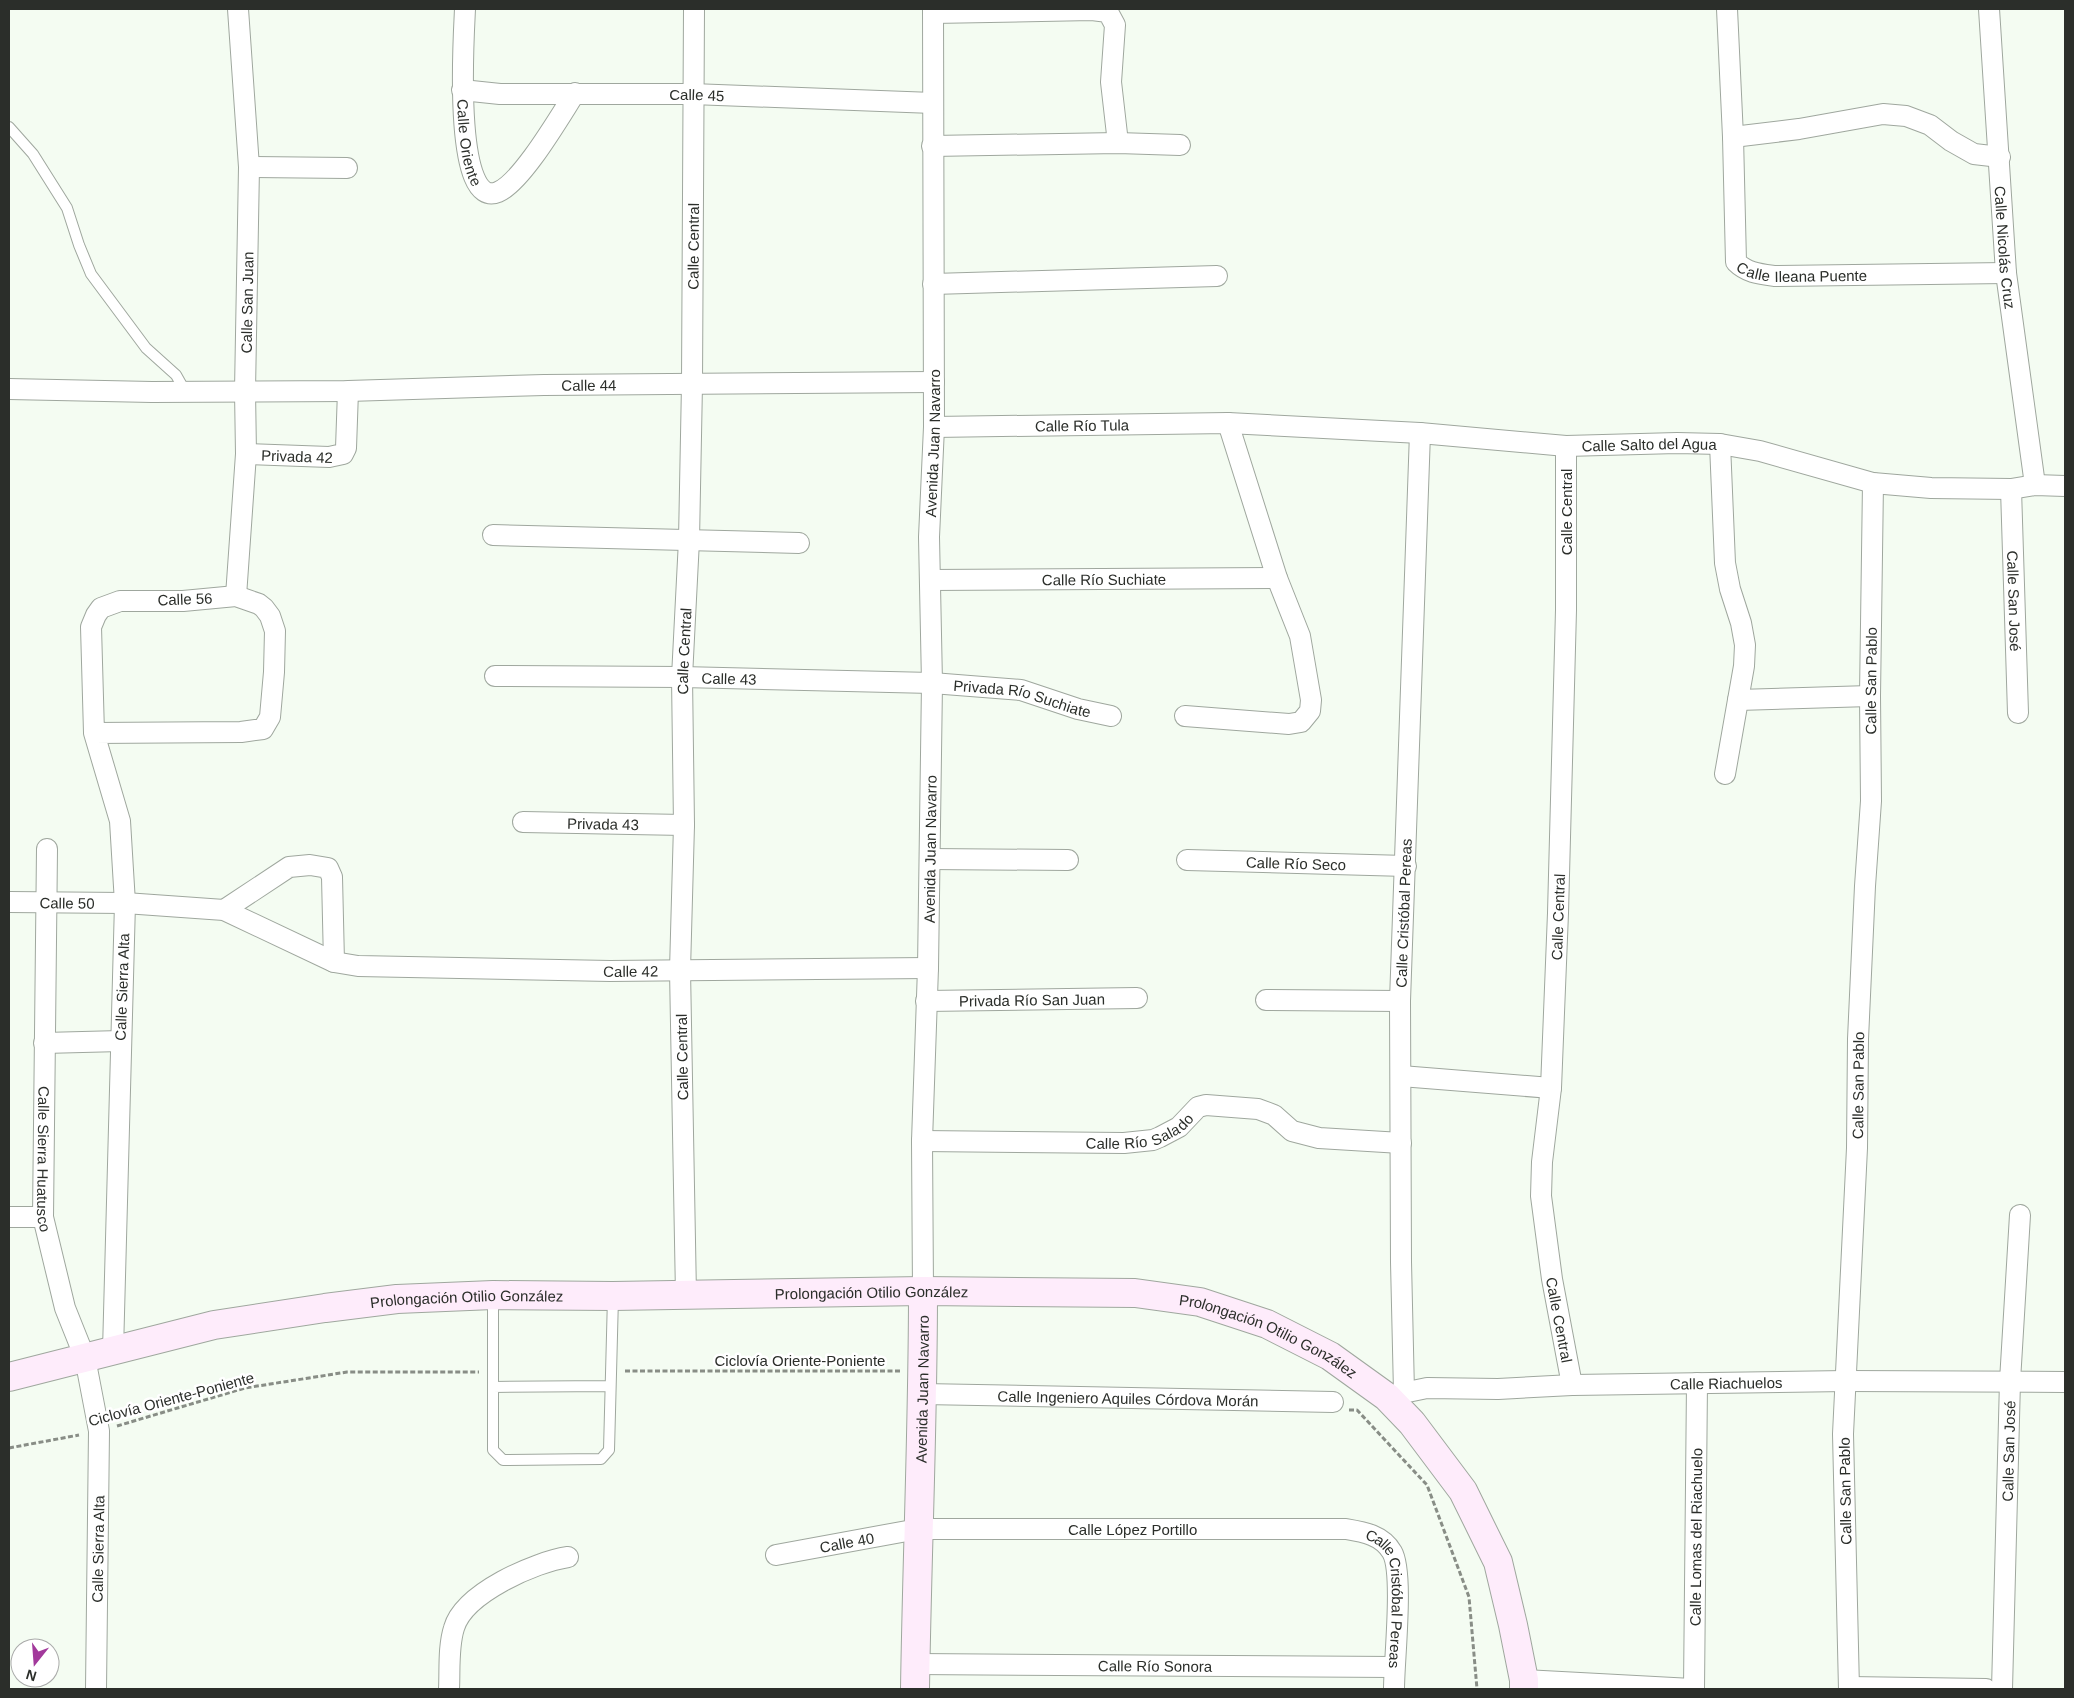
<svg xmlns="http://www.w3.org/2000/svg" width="2074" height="1698" font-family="Arial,sans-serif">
<rect width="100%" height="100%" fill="#f4fcf2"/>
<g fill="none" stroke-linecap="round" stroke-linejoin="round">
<g stroke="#9fa79e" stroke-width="12">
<path id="lane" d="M9,127L33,154L67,208L79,245L91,274L146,348L176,375L185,391
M493,1297V1450L503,1460L601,1459L609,1450L613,1297
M493,1387L610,1386"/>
</g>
<g stroke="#9fa79e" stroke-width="22">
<g id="street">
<path id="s1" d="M465,9C464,32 452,211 498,192C522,182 560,116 575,93"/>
<path id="s2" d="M1727,9L1733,137L1736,262C1747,273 1760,274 1775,276L2006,273"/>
<path id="s3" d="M1989,9L2006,273L2035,485"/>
<path d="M933,13L1092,10L1108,12L1115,25L1111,82L1118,143"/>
<path id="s4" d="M462,90L500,94H692L933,103"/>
<path d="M1733,137L1799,129L1883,114L1906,116L1930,125L1951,141L1974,154L2000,157"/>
<path d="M932,146L1118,143L1180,145"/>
<path d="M249,167L347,168"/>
<path d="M933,284L1217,276"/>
<path id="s5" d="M9,389L152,392L348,391L544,385L934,382"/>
<path id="s6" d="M934,427L1228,423L1420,433L1566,446L1677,443L1720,444L1760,451L1873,483L1931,488L2011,489L2035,485L2065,486"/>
<path d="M1720,444L1725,563L1730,589L1741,623L1745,645L1744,666L1725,774"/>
<path id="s7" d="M1566,446V610L1558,913L1551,1088L1542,1162L1541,1196L1552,1279L1572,1385"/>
<path id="s8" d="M246,454L329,457L343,454L346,448L348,391"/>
<path id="s9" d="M2011,489L2018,713"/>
<path d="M493,535L799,543"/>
<path id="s10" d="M930,580L1277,578"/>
<path id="s11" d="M236,596L246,454L245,391L249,167L238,9"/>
<path id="s12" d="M495,676L682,677L932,683L1021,690L1078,709L1111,716"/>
<path d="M1738,700L1870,696"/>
<path d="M1185,716L1289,724L1301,722L1310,711L1311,700L1300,636L1277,578L1228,423"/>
<path d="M94,733L241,732L263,729L270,717L274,672L275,631L270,616L264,608L259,604L236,596L183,601H120L101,608L96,615L91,627L94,733L120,821L125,903L113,1351"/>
<path id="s13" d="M523,822L684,825"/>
<path id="s14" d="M47,849L43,1217L65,1308L85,1358L99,1431L96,1689"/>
<path d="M930,859L1068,860"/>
<path id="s15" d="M1187,860L1406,866"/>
<path id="s16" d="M9,902L125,903L224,910L334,962L358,966L610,971L928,968"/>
<path d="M224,910L289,867L310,865L328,868L332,877L334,962"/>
<path d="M1266,1000L1400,1001"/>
<path id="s17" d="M926,1001L1137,998"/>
<path d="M44,1043L121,1041"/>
<path d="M1401,1076L1551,1088"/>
<path id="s18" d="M922,1141L1124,1143L1153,1140L1160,1137L1179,1127L1198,1107L1206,1105L1258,1109L1274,1115L1292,1131L1319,1138L1401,1143"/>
<path d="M9,1217H43"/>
<path id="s19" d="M923,1291L922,1141L928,968L932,683L929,537L934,427L933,9"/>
<path id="s20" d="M686,1295L680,970L684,825L682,677L689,540L692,384L694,9"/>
<path id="s21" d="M1404,1392L1401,1262L1400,1001L1420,433"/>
<path id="s22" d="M923,1394L1333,1402"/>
<path id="s23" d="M1393,1395L1427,1388L1498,1389L1572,1385L1846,1381L2065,1382"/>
<path id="s24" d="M776,1555L918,1529H1346C1364,1532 1382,1535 1392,1552C1404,1572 1394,1661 1394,1689"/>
<path id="s25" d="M916,1664L1394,1667"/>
<path d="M1524,1680L1692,1689"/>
<path d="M1849,1687L1986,1689"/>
<path d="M449,1689C450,1670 448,1647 454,1628C464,1593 535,1562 568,1557"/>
<path id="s26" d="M1694,1689L1697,1383"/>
<path id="s27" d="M1849,1689L1843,1434L1857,1148L1858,1039L1865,886L1871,801L1870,696L1873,483"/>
<path id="s28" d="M2002,1689L2010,1381L2020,1215"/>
</g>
</g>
<g stroke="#9fa79e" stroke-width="30">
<g id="secondary">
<path id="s29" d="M9,1377L214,1325L325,1308L397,1299L493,1295L613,1296L923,1291L1135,1293L1200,1302L1267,1324L1330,1356L1387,1397L1412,1423L1463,1491L1498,1562L1513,1625L1524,1680V1689"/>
<path id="s30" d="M915,1689C917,1556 923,1424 923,1291"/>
</g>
</g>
<path stroke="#888d86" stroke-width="3" stroke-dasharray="5 2.5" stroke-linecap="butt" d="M625,1371H901
M1349,1410H1357L1427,1485L1469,1597L1477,1689
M117,1426L245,1388L347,1372H479
M9,1448L79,1435"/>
<use href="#lane" stroke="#fff" stroke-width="10"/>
<use href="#street" stroke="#fff" stroke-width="20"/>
<use href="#secondary" stroke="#feecfb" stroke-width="28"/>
</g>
<g text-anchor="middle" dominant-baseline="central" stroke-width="5" stroke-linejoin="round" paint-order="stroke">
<g font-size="15" fill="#2b2e2a" stroke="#fff">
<text stroke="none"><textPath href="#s4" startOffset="235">Calle 45</textPath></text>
<text stroke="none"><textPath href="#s1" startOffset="134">Calle Oriente</textPath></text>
<text stroke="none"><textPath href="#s20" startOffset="1049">Calle Central</textPath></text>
<text stroke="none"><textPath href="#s3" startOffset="239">Calle Nicolás Cruz</textPath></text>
<text stroke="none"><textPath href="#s2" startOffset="322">Calle Ileana Puente</textPath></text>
<text stroke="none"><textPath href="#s11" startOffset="294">Calle San Juan</textPath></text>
<text stroke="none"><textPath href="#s5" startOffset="580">Calle 44</textPath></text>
<text stroke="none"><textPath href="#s6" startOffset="148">Calle Río Tula</textPath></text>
<text stroke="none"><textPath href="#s19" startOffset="848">Avenida Juan Navarro</textPath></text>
<text stroke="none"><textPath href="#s6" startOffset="716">Calle Salto del Agua</textPath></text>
<text stroke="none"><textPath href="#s8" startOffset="51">Privada 42</textPath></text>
<text transform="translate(1566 512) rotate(-90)">Calle Central</text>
<text stroke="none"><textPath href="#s10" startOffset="174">Calle Río Suchiate</textPath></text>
<text transform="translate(185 599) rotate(-2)">Calle 56</text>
<text stroke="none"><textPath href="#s9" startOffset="112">Calle San José</textPath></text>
<text stroke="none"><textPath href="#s20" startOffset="644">Calle Central</textPath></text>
<text stroke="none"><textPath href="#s12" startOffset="234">Calle 43</textPath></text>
<text stroke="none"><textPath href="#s27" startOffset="1009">Calle San Pablo</textPath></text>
<text stroke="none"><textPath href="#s12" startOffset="529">Privada Río Suchiate</textPath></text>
<text stroke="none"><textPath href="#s13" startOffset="80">Privada 43</textPath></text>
<text stroke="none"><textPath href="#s19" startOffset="442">Avenida Juan Navarro</textPath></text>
<text stroke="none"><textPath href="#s15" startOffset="109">Calle Río Seco</textPath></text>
<text stroke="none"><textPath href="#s16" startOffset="58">Calle 50</textPath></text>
<text stroke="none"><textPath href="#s21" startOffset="479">Calle Cristóbal Pereas</textPath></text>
<text transform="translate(1558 917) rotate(-88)">Calle Central</text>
<text stroke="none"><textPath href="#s16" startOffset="634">Calle 42</textPath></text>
<text transform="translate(122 987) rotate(-88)">Calle Sierra Alta</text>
<text stroke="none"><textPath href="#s17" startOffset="106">Privada Río San Juan</textPath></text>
<text transform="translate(682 1057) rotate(-91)">Calle Central</text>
<text stroke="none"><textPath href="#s27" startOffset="604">Calle San Pablo</textPath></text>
<text stroke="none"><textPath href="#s18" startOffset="220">Calle Río Salado</textPath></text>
<text stroke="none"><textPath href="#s14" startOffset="310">Calle Sierra Huatusco</textPath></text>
<text stroke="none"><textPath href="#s29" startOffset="871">Prolongación Otilio González</textPath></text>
<text stroke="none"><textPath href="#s29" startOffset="466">Prolongación Otilio González</textPath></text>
<text stroke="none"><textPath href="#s7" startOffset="876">Calle Central</textPath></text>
<text stroke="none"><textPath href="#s29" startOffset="1276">Prolongación Otilio González</textPath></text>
<text x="800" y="1360">Ciclovía Oriente-Poniente</text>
<text stroke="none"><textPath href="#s23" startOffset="334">Calle Riachuelos</textPath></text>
<text stroke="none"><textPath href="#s30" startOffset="300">Avenida Juan Navarro</textPath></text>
<text stroke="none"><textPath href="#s22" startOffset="205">Calle Ingeniero Aquiles Córdova Morán</textPath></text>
<text transform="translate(171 1399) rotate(-15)">Ciclovía Oriente-Poniente</text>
<text stroke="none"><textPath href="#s28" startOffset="238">Calle San José</textPath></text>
<text transform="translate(1845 1491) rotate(-91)">Calle San Pablo</text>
<text stroke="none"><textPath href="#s24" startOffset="359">Calle López Portillo</textPath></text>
<text stroke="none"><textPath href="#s26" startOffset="152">Calle Lomas del Riachuelo</textPath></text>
<text stroke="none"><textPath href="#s24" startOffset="72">Calle 40</textPath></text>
<text transform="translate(98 1549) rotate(-89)">Calle Sierra Alta</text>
<text stroke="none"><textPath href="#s24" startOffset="668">Calle Cristóbal Pereas</textPath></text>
<text stroke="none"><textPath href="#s25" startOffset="239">Calle Río Sonora</textPath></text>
</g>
</g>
<rect width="2074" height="1698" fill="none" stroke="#2b2e2a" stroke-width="20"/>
<g transform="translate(35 1663) rotate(197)"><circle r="24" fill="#ffffff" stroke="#aaabaa"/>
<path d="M0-4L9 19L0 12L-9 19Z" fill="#a2399b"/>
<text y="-8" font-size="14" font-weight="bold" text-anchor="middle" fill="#2b2e2a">N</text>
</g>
</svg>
